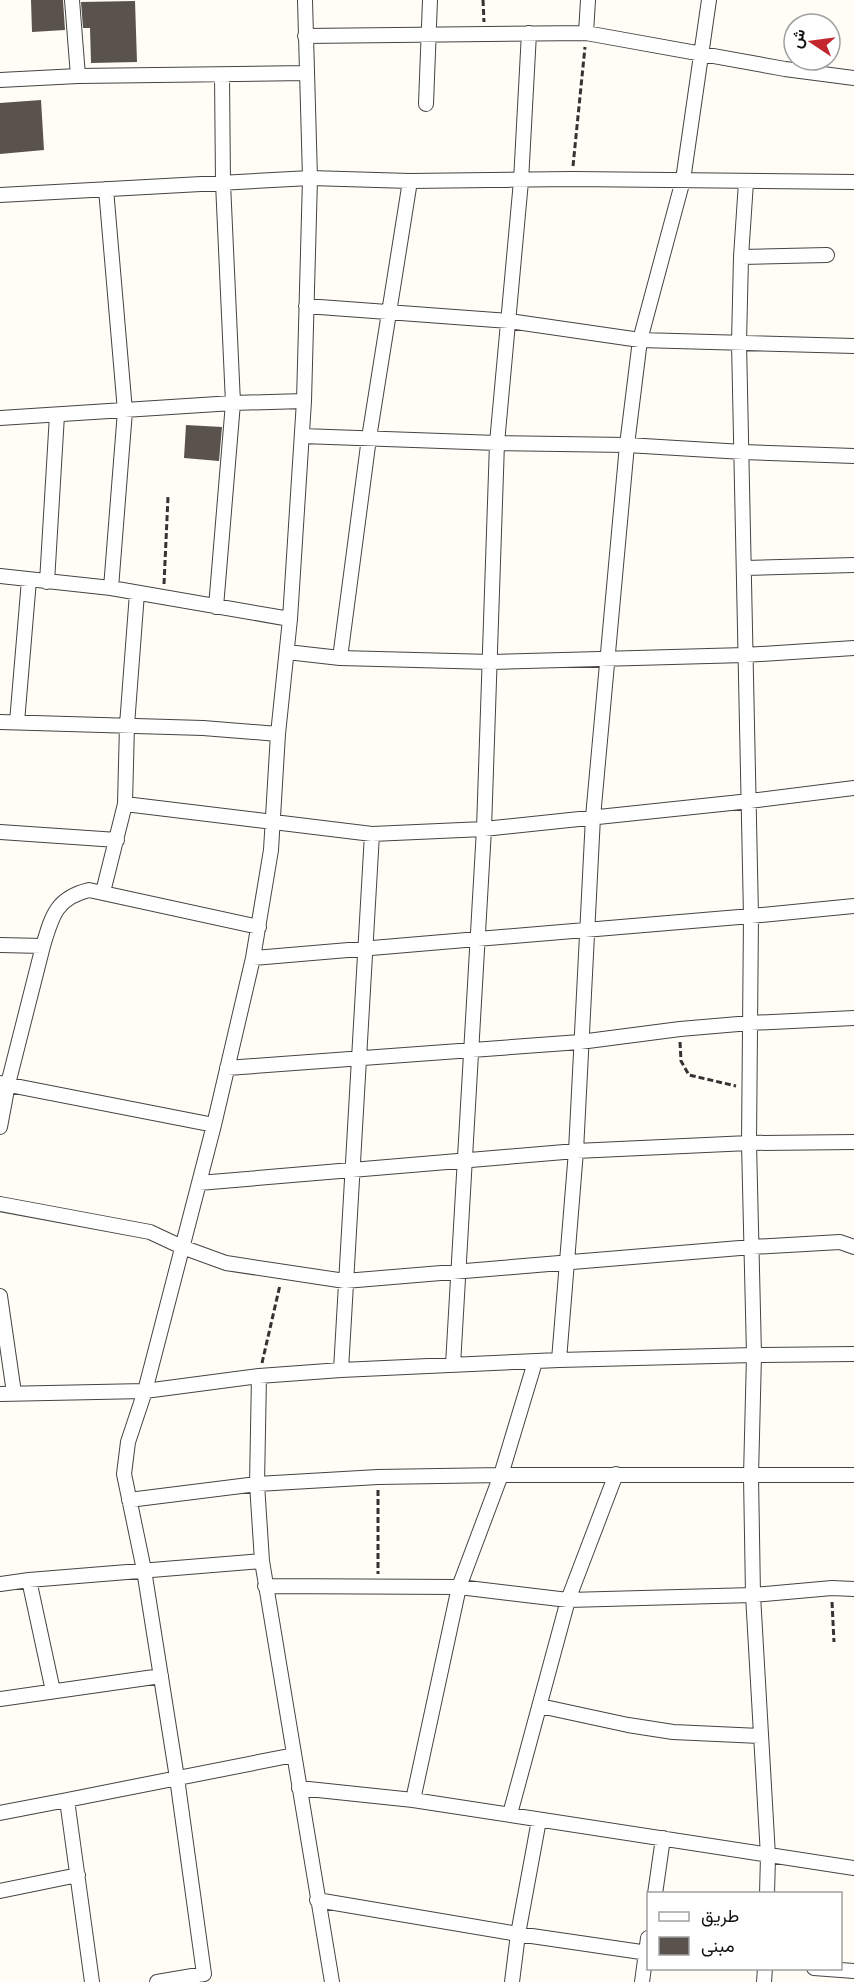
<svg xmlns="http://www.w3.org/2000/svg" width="854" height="1982" font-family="'Source Serif 4',Vazirmatn,serif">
<rect width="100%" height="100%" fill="#fffdf5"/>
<path fill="#5a524d" d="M31,0H63L65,30L32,32Z
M135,1L137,62L91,63L90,28H83L81,2Z
M41,100L44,150L0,154V103Z
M186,425L222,427L219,461L184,458Z"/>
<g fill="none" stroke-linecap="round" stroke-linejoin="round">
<g stroke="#444" stroke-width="16">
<path id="minor" d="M72,0L78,76
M305,0L310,178L304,401L290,619L278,734L271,850L253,958L214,1125L145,1391L259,1376L341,1370L559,1360L754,1355L854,1354
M586,33L588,0
M305,36L586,33L785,69L854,78
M0,80L78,76L306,73
M426,104L430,0
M410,181L369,438L340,658L491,662L745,655L854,648
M746,182L741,257L739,342L751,916L749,1143L754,1355L751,1476L753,1595L768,1856L767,1894
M106,189L125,411L111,588
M0,195L310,178L410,181L572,179L854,182
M741,257L827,255
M306,306L509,321L640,340L854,346
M0,418L233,403L304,401
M302,436L497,443L627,445L743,452L854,456
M745,568L854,565
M0,576L111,588L290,619
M47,582L57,415
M216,607L233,403L223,183L222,75
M287,652L340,658
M0,722L203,728L278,734
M17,722L29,580
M125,804L372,834L484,829L750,801L854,788
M0,832L117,840
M103,892L125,804L127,725L137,593
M0,945L43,946C52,916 56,898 89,890L259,927
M253,958L751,916L854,906
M227,1068L580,1042L680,1029L750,1023L854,1018
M0,1083L214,1125
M0,1127L8,1084L43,946
M199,1183L576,1151L749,1143L854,1142
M0,1204L150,1232L182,1247L226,1263L345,1281L752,1247L840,1242L854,1247
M0,1296L14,1393
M559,1360L576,1151L593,817L627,445L640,340L683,180L709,0
M453,1365L484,829L497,443L521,181L529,33
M341,1370L372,834
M259,1376L257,1484L262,1561L332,1982
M0,1394L145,1391L128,1442L124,1474L144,1570L177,1778L204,1974L157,1982
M129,1500L257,1484L378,1477L501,1475H854
M29,1580L53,1691
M0,1584L29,1580L262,1561
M265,1586L459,1587L568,1600L753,1595L832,1588L854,1589
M0,1699L161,1676
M540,1706L628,1725L673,1732L760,1736
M299,1788L413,1800L854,1868
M413,1800L459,1587L501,1475L535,1362
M0,1813L67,1800
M510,1814L568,1600L616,1474
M0,1891L78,1875
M655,1894L663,1838
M317,1900L518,1934L648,1953
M814,1968L854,1971
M92,1982L67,1800L294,1755
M512,1982L518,1934L539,1820
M642,1982L648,1938
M764,1982L765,1968"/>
</g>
<path stroke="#333" stroke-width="3" stroke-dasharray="6 3" stroke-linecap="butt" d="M483,0L484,22
M573,166L585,47
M164,584L168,497
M680,1042L681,1061L689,1075L736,1086
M262,1363L280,1285
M378,1490V1574
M832,1602L834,1642"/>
<use href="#minor" stroke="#fff" stroke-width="14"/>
</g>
<rect x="647" y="1892" width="195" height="78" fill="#ffffff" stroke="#a0a0a0" stroke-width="1.5"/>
<rect x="659" y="1912" width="30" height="9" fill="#ffffff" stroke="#a0a0a0" stroke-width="1.5"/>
<text x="701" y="1922" font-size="18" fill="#111111">طريق</text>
<rect x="659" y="1937" width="30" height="18" fill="#5a524d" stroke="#a0a0a0" stroke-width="1.5"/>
<text x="701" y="1952" font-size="18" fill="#111111">مبنى</text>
<g transform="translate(812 42) rotate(283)"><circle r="28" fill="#ffffff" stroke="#a0a0a0" stroke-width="1.5"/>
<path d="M0-4.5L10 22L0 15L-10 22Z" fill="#c4262e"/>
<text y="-9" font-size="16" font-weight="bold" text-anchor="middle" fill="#111111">ش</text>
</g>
</svg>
